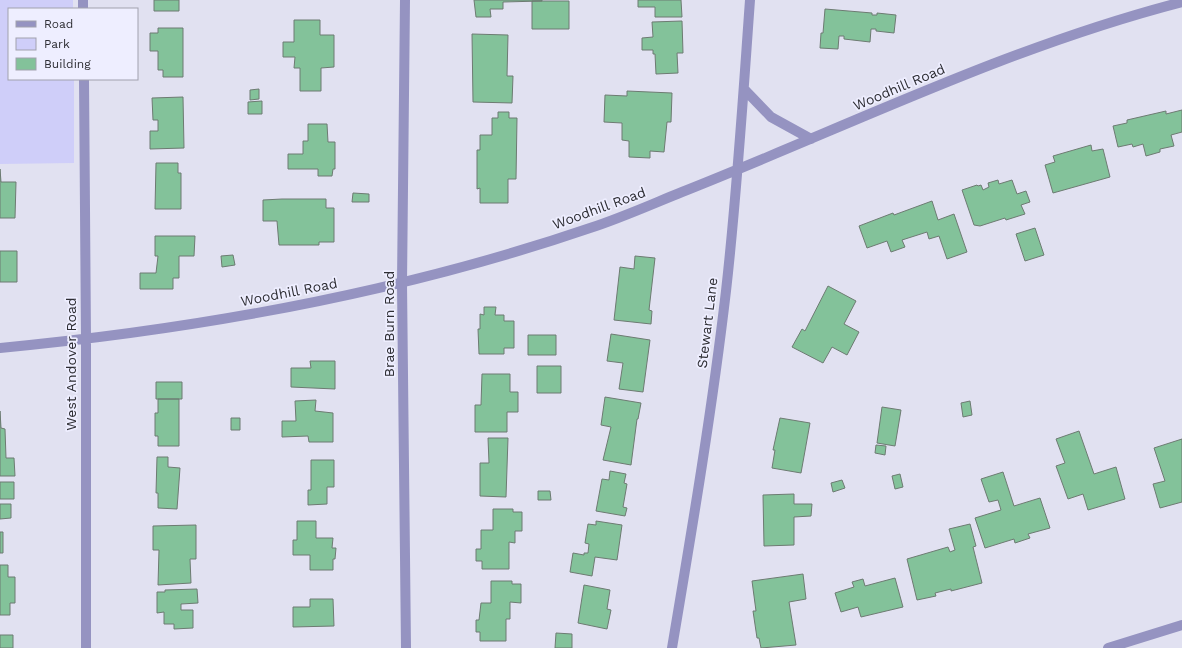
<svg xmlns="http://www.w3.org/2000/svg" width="1182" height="648" font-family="'Work Sans',sans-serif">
<rect width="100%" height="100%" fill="#e1e1f1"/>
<path fill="#cfcef9" d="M0,0H73V9H9V79H74V163L0,164Z"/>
<path fill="#83c29a" stroke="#6d7b72" d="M154,0H179V11H154Z
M474,0H542V1L503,2V9H490L491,17H476Z
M638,0H681L682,17H655V7H638Z
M532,1H569V29H532Z
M825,9L872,13V15H877V13L896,15L894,33L876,31V29H871L870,42L844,39V36H839L838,49L820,48L821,33H823Z
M294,20H320V35H334V67L321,68V91H300V68H294L295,57H283V42H294Z
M682,21L683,53H677L678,73L656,74L655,54H653V50H642V38L653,37L652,22Z
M158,28H183V77H163V70H158V51H150V33H158Z
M472,34L508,35L507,76H513L512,103L473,102Z
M259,89V99L250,100V90Z
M627,91L672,93L671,122H667L664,152L650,151V158L629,157V141L622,140V123L604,122L605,95L627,96Z
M183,97L184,148L150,149V131H158V120H153L152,98Z
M262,101V114H248V102Z
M1182,110V132L1171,135L1174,146L1160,149V152L1146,156L1143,144L1133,147L1132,144L1118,147L1113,126L1127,123V120L1166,111V114Z
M498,112H509V118H517L516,179H508V203H480V188L477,189V150H480V135H492V118H498Z
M308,124H327L328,142H335V169H333L332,176H318V169H288V154H303V141H308Z
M1091,145L1092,151L1103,149L1110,177L1053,193L1045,165L1055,162L1053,156Z
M156,163H178V173H181V209H155Z
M0,169L1,182H16L15,218H0Z
M998,180L999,184L1012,180L1017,194L1026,191L1030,202L1021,205L1025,214L1006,220L1005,218L980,226L974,225L962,190L977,185L978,186L981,185L983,190L989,187L988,183Z
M353,193L369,194V202H352Z
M282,199H326V208H334V242H319V245H279L277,221H263V200Z
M932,201L938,220L954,214L967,252L947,259L939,236L929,239L927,232L902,240L905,247L891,252L887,241L867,248L859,226L893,213L894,215Z
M1035,228L1044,255L1025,261L1016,234Z
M155,236H195L194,256H179V278H173V289H140V273H156L158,256H155Z
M0,251H17V282H0Z
M233,255L235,265L222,267L221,256Z
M635,256L655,258L649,310L652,311L651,324L614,320L620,267L634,269Z
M828,286L856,301L844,324L859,332L847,355L832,347L823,363L792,347L802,329L805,331Z
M484,307H496L495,315H504V321H514V348H504V354H479L478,329H480V314L484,315Z
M611,334L650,340L643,392L619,389L623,363L607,361Z
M528,335H556V355H528Z
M310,361H335V389L291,387V368H311Z
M537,366H561V393H537Z
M482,374H510V392H518V412H507V432H475V405H481Z
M156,382H182V399H156Z
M605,397L641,403L638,419H637L631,465L603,460L611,427L601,425Z
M158,399H179V446H158V436H155V413H158Z
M316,400L315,411L333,413V442H309L308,436L282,437V421H296L295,401Z
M970,401L972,415L963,417L961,403Z
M882,407L901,410L895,446L877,443Z
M0,411L1,428L5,429L6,458H14L15,476H0Z
M231,418H240V430H231Z
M780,418L810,423L801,473L772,468L775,450H773Z
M1079,431L1094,474L1116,467L1125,499L1088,510L1083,494L1068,499L1056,466L1065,463L1056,439Z
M488,438H508L506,497L480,496V463H489Z
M1182,439V502L1160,508L1153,484L1165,481L1154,448Z
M876,445L886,446L885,455L875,453Z
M157,457H168V467L180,468L177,509L158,508V493H156Z
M311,460H334V487H327V504L308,505V490H311Z
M610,471L626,474L624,483L627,484L623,507L627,508L625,516L596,511L602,479L609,480Z
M1003,472L1014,506L1040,498L1050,528L1028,534L1030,538L1015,543L1014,539L985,548L975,518L1001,510L998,500L989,502L981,479Z
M900,474L903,487L895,489L892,476Z
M842,480L845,488L833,492L831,483Z
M0,482H14V499H0Z
M538,491H550L551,500H538Z
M794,494V504H812L811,516L794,517V545L764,546L763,495Z
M0,504H11V518L0,519Z
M493,509H513V512H522V531H515V543L509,542V569H482V561H476V549H481V530H493Z
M297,521H316V538H333L332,548H336L335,559H333V570H310V555H293V540H297Z
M596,521L622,525L617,560L595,557L592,576L570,572L573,553L584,555V553H588L589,544L585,543L588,524L596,525Z
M970,524L976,546L973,547L982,583L951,591V589L935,593L936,596L917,600L907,559L948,547L950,552L955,550L949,529Z
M196,525V559H190L191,583L158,585L159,550H153V526Z
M0,532H3V553H0Z
M0,565H8V577H15V603H10V615H0Z
M803,574L806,599L789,602L796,645L761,648L759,638H757L753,611H756L752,581Z
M895,578L903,607L861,617L858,607L841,612L835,593L854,587L852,582L863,579L865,586Z
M491,581H512V584H521V603L510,602V619H506V641H480V632H476V620H479L481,603H491Z
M584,585L610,590L607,609L611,610L607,629L578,623Z
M197,589L198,603L181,604V610H193V628L174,629V624H164V612L157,613V592H165V590Z
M310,599H333L334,626L293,627V607H310Z
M556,633L572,634V648H555Z
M0,635H13V648H0Z"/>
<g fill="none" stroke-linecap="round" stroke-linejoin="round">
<path stroke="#9593c1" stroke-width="10" d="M83,0V9
M405,0L402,283L406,648
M84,79L86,340V648
M744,89L771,117L811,139
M0,348C199,329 400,293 590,228C621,218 652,204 682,192C849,126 1008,47 1182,2
M672,648C692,529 712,411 726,291C737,194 743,97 750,0
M1108,648L1182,625"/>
</g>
<g text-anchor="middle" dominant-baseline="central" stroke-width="3.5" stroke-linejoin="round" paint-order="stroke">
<g font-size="14" fill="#2e2e34" stroke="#eef">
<text transform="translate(899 87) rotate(-23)">Woodhill Road</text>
<text transform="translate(599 208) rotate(-20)">Woodhill Road</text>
<text transform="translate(289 292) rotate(-11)">Woodhill Road</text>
<text transform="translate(707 323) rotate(-83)">Stewart Lane</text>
<text transform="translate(389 324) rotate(-90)">Brae Burn Road</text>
<text transform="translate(71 364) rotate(-90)">West Andover Road</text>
</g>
</g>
<rect x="8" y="8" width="130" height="72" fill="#eeeeff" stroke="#a1a1ae"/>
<rect x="16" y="21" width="20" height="6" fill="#9593c1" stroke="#a1a1ae"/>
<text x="44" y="28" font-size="12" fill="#2e2e34">Road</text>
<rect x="16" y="38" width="20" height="12" fill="#cfcef9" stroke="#a1a1ae"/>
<text x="44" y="48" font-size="12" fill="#2e2e34">Park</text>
<rect x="16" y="58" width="20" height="12" fill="#83c29a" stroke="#a1a1ae"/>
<text x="44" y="68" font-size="12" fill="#2e2e34">Building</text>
</svg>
